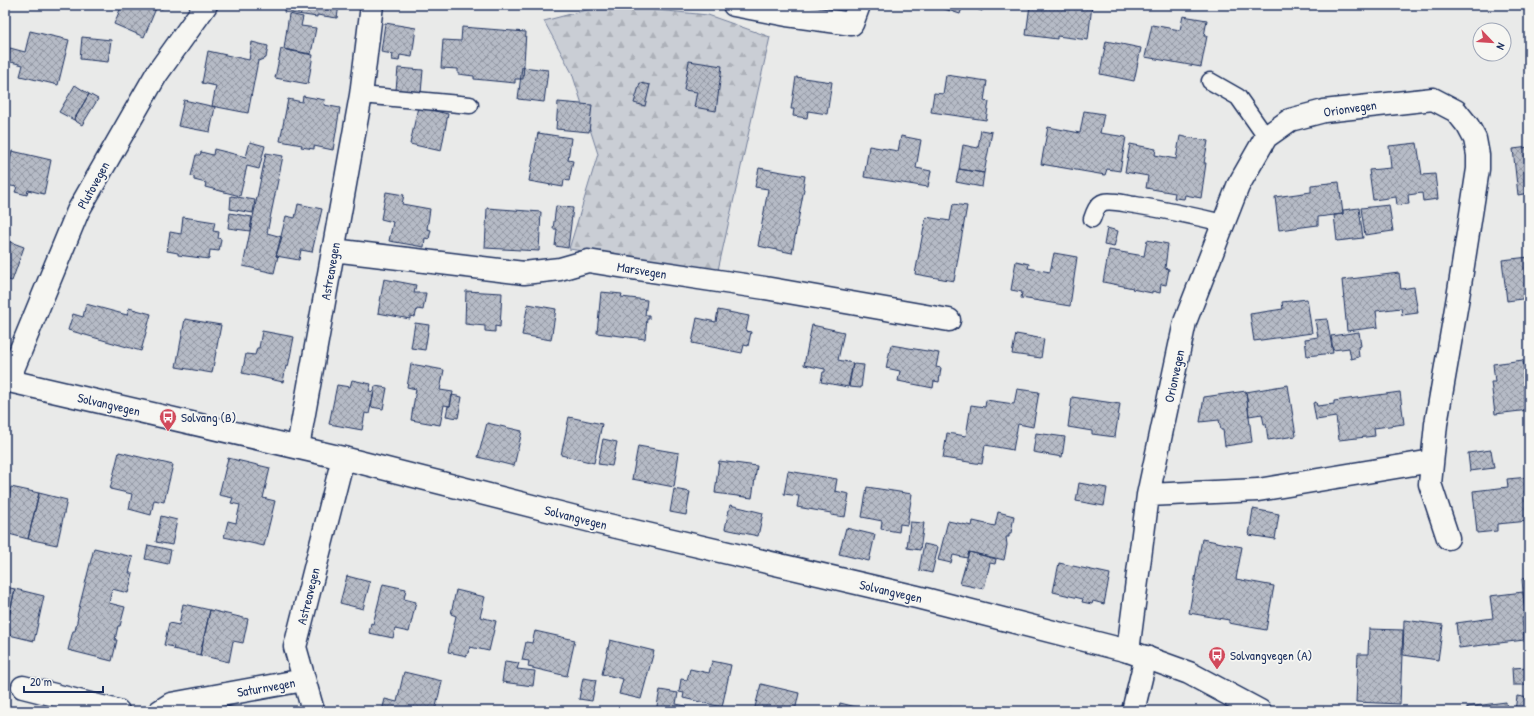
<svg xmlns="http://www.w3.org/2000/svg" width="1534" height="716" font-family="'Patrick Hand',sans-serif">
<defs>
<pattern id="forest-firs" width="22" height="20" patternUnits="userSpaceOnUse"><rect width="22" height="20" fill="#caced5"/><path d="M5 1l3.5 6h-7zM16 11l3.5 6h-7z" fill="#adb1b9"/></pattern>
<pattern id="building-cross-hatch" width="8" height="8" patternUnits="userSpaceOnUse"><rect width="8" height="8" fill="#b6bbc6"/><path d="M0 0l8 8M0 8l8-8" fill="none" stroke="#9398a4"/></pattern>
</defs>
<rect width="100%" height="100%" fill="#e9eae9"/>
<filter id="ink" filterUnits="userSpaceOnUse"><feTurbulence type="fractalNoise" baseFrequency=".025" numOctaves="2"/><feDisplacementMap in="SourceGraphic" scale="8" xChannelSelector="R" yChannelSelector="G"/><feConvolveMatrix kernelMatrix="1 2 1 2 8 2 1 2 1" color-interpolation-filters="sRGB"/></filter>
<g filter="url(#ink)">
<path fill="url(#forest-firs)" stroke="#727e9a" d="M605,5L708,15L770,37L718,270L569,249L598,154L572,73L544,21Z"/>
<path fill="url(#building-cross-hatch)" stroke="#1b2f5e" d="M122,5H164L162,9L157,6L144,37L114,24Z
M285,5H339L337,18L317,15V17L284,12Z
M932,5H963L960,14Z
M967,5H984L982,11L967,6Z
M1030,5H1092L1088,40L1057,36V39L1026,35Z
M289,14L303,17L301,26L316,28L311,54L284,49Z
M1183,16L1207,20L1204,36H1207L1201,67L1145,57L1152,25L1180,30Z
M385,23L416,28L412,57L400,55L399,61L392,60L393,54L381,52Z
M462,27L526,32L523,79H515V83L474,79V76L458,74V69L441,68L443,40L461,41Z
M30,31L69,40L58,85L20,76L23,65L7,61L10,48L25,52Z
M82,37L111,40L108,62L80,59Z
M1106,41L1141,48L1134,81L1100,74Z
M252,42L268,46L266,58L258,61L248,113L212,106L216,86L202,83L208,51L249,60Z
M281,49L313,55L308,84L275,78Z
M689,61L722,66L716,111L694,107L697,92L684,90Z
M522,67L548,70L544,102L518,99Z
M398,68L423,70L421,93L396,90Z
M946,75L987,81L984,101L989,102L986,120L931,112L934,93L943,94Z
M796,77L832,82L827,114L808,111L807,118L793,116L794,109H791Z
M640,83L650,85L645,106L634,103Z
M75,85L89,94L74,120L59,112Z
M89,94L98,99L82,125L74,120Z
M303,96L325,100L324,105L340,108L333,150L314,146V149L301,147L302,145L280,141L288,99L302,102Z
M184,100L215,107L210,132L178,126Z
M558,102L592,105L589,132L556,129Z
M418,107L448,114L441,151L410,144Z
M1084,111L1104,114L1100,133L1126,137L1120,171L1107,169L1105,175L1041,164L1048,127L1080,133Z
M981,130L992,132L984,173L959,169L963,145L978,148Z
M538,133L571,138L568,160L573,161L569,181L564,180L563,187L529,181Z
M901,136L921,140L916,168L931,171L928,187L864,177L869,146L898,151Z
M1180,136L1208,141L1204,163H1206L1201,198L1185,195L1184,199L1174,198L1175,193L1146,188L1148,176L1125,172L1130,144L1156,149L1155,155L1176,159Z
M250,142L265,146L259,169L247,166L240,196L205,187L206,183L194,180V177L191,176L196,155H200L201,152L213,155L214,149L246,157Z
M1417,143L1422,175L1435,174L1438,199L1423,201L1422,193L1408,195L1409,204L1397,205L1396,197L1373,200L1369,170L1391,168L1389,146Z
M1529,147V193L1518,195L1513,149Z
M12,151L51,160L44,194L28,190L27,195L15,192L17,187L5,185Z
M266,153L283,156L267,233L282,237L276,256H278L274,273L243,266Z
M759,168L805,176L803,188L804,189L792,253L758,246L768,189L755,187Z
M959,169L984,173L982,187L956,182Z
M1339,182L1343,214L1318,217V225L1279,230L1275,197L1311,192V185Z
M386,192L404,195L402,204L430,209L427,229L431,230L429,239L425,238L424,247L389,241L393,222L381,219Z
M231,196L255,200L253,213L230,209Z
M298,204L322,209L312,252L301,250L299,260L276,256L286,216L295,218Z
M953,204L967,206L954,281L915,274L926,217L950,221Z
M1389,205L1393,231L1365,235L1361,208Z
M556,206L573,208L568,248L555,246L557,229H553Z
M487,208L541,212L539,251L485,248Z
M1359,208L1363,238L1337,241L1334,215L1343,214V210Z
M230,213L252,217L250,231L228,228Z
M183,217L215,222L213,231L219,232L218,238L221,239L219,251L210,250L209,259L178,255V253L167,251L170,232L181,234Z
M1107,228L1118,231L1114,247L1104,245Z
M5,240L24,247L12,281L5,279Z
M1147,240L1168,244L1165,268L1169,269L1166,285L1161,284L1160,293L1152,291V293L1132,289L1133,288L1103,282L1109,250L1144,256Z
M1054,253L1077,257L1070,306L1021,298L1022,292L1011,290L1016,261L1029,264L1028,268L1050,272Z
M1529,257V298L1507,301L1502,260Z
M1399,273L1401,289L1414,287L1418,313L1402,315L1401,308L1376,311L1378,327L1347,331L1342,280Z
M384,279L416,285L414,293H426L423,310L417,309L415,317L410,316V319L378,313Z
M466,291L502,293L500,327L495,326V332L485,331V326L465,324Z
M601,292L622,294L621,297L647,300L645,315H649V319H647L645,339L597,333Z
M1307,299L1312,333L1254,341L1250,314L1283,309L1282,302Z
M86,304L127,315L129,308L151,314L141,351L68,330L73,314L83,317Z
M528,304L556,309L551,340L522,335Z
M718,310L749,316L746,331L751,332L748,346L744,345L742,353L692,343L697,318L716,322Z
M185,319L221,325L212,373L176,367Z
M1327,319L1333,353L1307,356L1305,339L1318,337L1315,320Z
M415,323L429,325L425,350L411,348Z
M812,325L844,332L838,360L853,363L848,387L821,382L823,372H825V369L804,365Z
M262,331L294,337L288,367L286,366L283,382L242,373L246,354L255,355L257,348H259Z
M1359,332L1361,346L1358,347L1359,357L1351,359L1349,348L1333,350L1331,336Z
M1016,334L1044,339L1041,358L1012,354Z
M891,345L939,353L936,367L941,368L939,382L934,381L933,388L898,381L900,371L886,368Z
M1523,360L1525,378H1529V410L1495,414L1491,382H1495L1493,364Z
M411,364L444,370L440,390L453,392L450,406L444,405L440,425L411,420L416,389L407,387Z
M853,364L864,365L861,388L849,387Z
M352,380L371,384L369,391L374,392L369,414L365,413L362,430L329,424L337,385L350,387Z
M1288,385L1296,436L1268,440L1266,424H1264L1262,414L1249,416L1246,392Z
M375,386L387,388L383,409L371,407Z
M1017,389L1039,392L1033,427L1018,424L1013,450L985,445L982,464L943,458L947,433L966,436L971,405L985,407L986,400L1014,404Z
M1246,391L1252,442L1225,446L1223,430H1221L1219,420L1200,422L1204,397Z
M1400,392L1404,424L1374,428L1375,436L1339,440L1336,417L1316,420L1313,403L1316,402L1317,406L1334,404V401Z
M452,395L462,397L458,418L446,416L448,406H450Z
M1072,397L1120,404L1115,437L1092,434V431L1068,427Z
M569,417L602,424L594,463L561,455Z
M487,423L522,431L514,466L478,457Z
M1036,433L1065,437L1062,457L1033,452Z
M603,439L617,442L612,466L598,464Z
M638,446L679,453L674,487L632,479Z
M1491,450L1494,468L1470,471L1468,453Z
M119,452L173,465L164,502L154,500L151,515L129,509L132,494L110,489Z
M228,458L270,468L263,498L275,501L264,546L224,537L228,521L236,523L240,505L231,503L233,498L219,495Z
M719,461L757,466L752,498L715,493Z
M788,471L837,479L835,491L849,494L845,517L831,515V513L797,507L799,496L784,494Z
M1529,477V521L1497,524V531L1477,533L1473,491L1508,487L1507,479Z
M1079,483L1107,488L1104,506L1076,501Z
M11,487L39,493L28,539L5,533V514Z
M867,487L912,494L907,525L900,524L899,532L881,529L882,521L862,517Z
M674,489L690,492L686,515L670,512Z
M39,493L67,500L57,545L28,539Z
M730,505L763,513L758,536L725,529Z
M1253,509L1279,514L1275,539L1249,535Z
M998,512L1014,516L1011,533H1009V537H1006L1007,545L1004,560L969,552L967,558L953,555L951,563L938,560L948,521L972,526L973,521L995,526Z
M161,516L177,520L172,545L156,542Z
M910,522L924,523L920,550L907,548Z
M846,528L875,535L869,561L839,554Z
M1202,539L1242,547L1236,579L1274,586L1266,630L1229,623V620L1189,613Z
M924,544L938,547L932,573L919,570Z
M148,545L171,550L168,564L145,559Z
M94,548L133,557L129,573H133L128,593L112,589L109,603L125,607L120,626H118L115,640H117L112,661L68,650L73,631H75L78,617L77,616Z
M969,552L996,559L995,564L990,563L984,589L960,584Z
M1059,563L1110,574L1104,604L1093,601L1092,604L1082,602L1083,599L1053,592Z
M347,576L370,582L363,609L340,603Z
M1529,578V604H1524L1522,579Z
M383,584L406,589L404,599L416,602L409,632L395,629L393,638L369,633L371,623L373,624Z
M5,587L15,589L5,634Z
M15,589L44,596L34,641L5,634Z
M456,590L485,597L480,617L496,621L489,651L470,647L467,656L448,652L456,616L451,614Z
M1523,592L1525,618H1522L1524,640L1459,648L1456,623L1493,618L1490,596Z
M183,604L210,610L200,655L173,649L174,647L164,645L169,623L179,625Z
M210,610L248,619L243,643L233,641L229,662L200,655Z
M1404,620L1443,625L1438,660L1403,655Z
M1369,629L1403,630L1400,704L1356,702L1358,654H1368Z
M535,631L575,640L567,676L528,667L529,661L522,660L526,642L532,643Z
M610,640L654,651L641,699L619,694L623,679L602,674Z
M505,661L519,663L517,669L535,671L533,686L502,682Z
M712,661L731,665L722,707L683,698L684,693L679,692L681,679L687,680L690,669L709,673Z
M1529,667V685H1513L1512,668Z
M404,672L442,681L435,711H382L385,699L397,702Z
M583,678L596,680L592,701L579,699Z
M761,684L799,693L795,711H754Z
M660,690L678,693L676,704L686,706L685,711H656Z
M1517,696L1529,698V711H1515Z
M1506,702L1507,711H1467V707Z
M840,703L872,711H838Z
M222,705L244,710V711H220Z
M950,707L959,709V711H949Z
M928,708L943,711H927Z"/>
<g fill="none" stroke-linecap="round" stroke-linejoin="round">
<g stroke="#1b2f5e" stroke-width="19">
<path id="lane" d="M1210,81L1238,97L1266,137
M361,95L470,105
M1092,219C1094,213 1097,204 1104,202C1113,200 1126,204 1135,205C1165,210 1194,216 1223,223"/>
</g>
<g stroke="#1b2f5e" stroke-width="25">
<path id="street" d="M734,5L787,15L852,24L859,5
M333,250L524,273L560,269L588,261L638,269L765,288L949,320
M8,381L78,211L156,75L206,5
M298,447L361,95L372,5
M1148,495L1258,490L1432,461
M1128,651L1148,495L1185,322L1238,186L1266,137L1290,120L1324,111L1433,99L1456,111L1468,126L1475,139L1478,155V169L1459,291L1436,424L1430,484L1448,538
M23,687L118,711
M160,711L171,704L304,680
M313,711L295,647L343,458
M1133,711L1146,657"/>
</g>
<g stroke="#1b2f5e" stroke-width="25">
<path id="secondary" d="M5,380L343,458L591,521L917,597L1128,651L1189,673L1260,711"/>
</g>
<use href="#lane" stroke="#f6f6f2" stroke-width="16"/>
<use href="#street" stroke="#f6f6f2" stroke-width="22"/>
<use href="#secondary" stroke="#f6f6f2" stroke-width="22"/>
</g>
</g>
<defs>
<g id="bus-pin" transform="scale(0.9)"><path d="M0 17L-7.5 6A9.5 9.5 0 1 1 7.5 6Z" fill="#d1495b" stroke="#f6f6f2"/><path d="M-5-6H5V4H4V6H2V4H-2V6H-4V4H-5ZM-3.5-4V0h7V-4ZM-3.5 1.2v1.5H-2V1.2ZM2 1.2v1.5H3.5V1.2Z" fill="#fff"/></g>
</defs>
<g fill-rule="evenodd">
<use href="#bus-pin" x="168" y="417"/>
<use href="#bus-pin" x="1217" y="655"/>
</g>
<g text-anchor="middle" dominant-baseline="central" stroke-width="3.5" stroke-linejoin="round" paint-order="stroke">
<g font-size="13" fill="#1b2f5e" stroke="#f6f6f2">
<text transform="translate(1350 108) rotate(-8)">Orionvegen</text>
<text transform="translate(93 185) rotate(-61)">Plutovegen</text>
<text transform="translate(642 270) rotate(9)">Marsvegen</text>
<text transform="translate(330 271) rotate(-80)">Astreavegen</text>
<text transform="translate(1174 376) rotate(-78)">Orionvegen</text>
<text transform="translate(109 404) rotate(13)">Solvangvegen</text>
<text transform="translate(576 517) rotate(14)">Solvangvegen</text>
<text transform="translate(891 591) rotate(13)">Solvangvegen</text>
<text transform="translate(308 596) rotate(-76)">Astreavegen</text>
<text transform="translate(266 687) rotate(-10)">Saturnvegen</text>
</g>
<g font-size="13" fill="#1b2f5e" stroke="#f6f6f2" text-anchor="start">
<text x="181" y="417">Solvang (B)</text>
<text x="1230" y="655">Solvangvegen (A)</text>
</g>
</g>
<rect width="1534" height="716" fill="none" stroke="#f6f6f2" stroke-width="20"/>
<rect x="10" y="10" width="1514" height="696" fill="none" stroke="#1b2f5e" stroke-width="1.5" filter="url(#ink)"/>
<g transform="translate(1492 42) rotate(115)"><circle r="19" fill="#f6f6f2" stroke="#9ea6b7"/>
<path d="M0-3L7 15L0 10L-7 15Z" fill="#d1495b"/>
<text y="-6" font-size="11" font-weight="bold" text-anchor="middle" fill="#1b2f5e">N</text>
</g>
<path d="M24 686v6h79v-6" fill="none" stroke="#1b2f5e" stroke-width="2"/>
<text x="30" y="686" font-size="12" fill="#1b2f5e" stroke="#f6f6f2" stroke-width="3" paint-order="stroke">20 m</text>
</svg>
